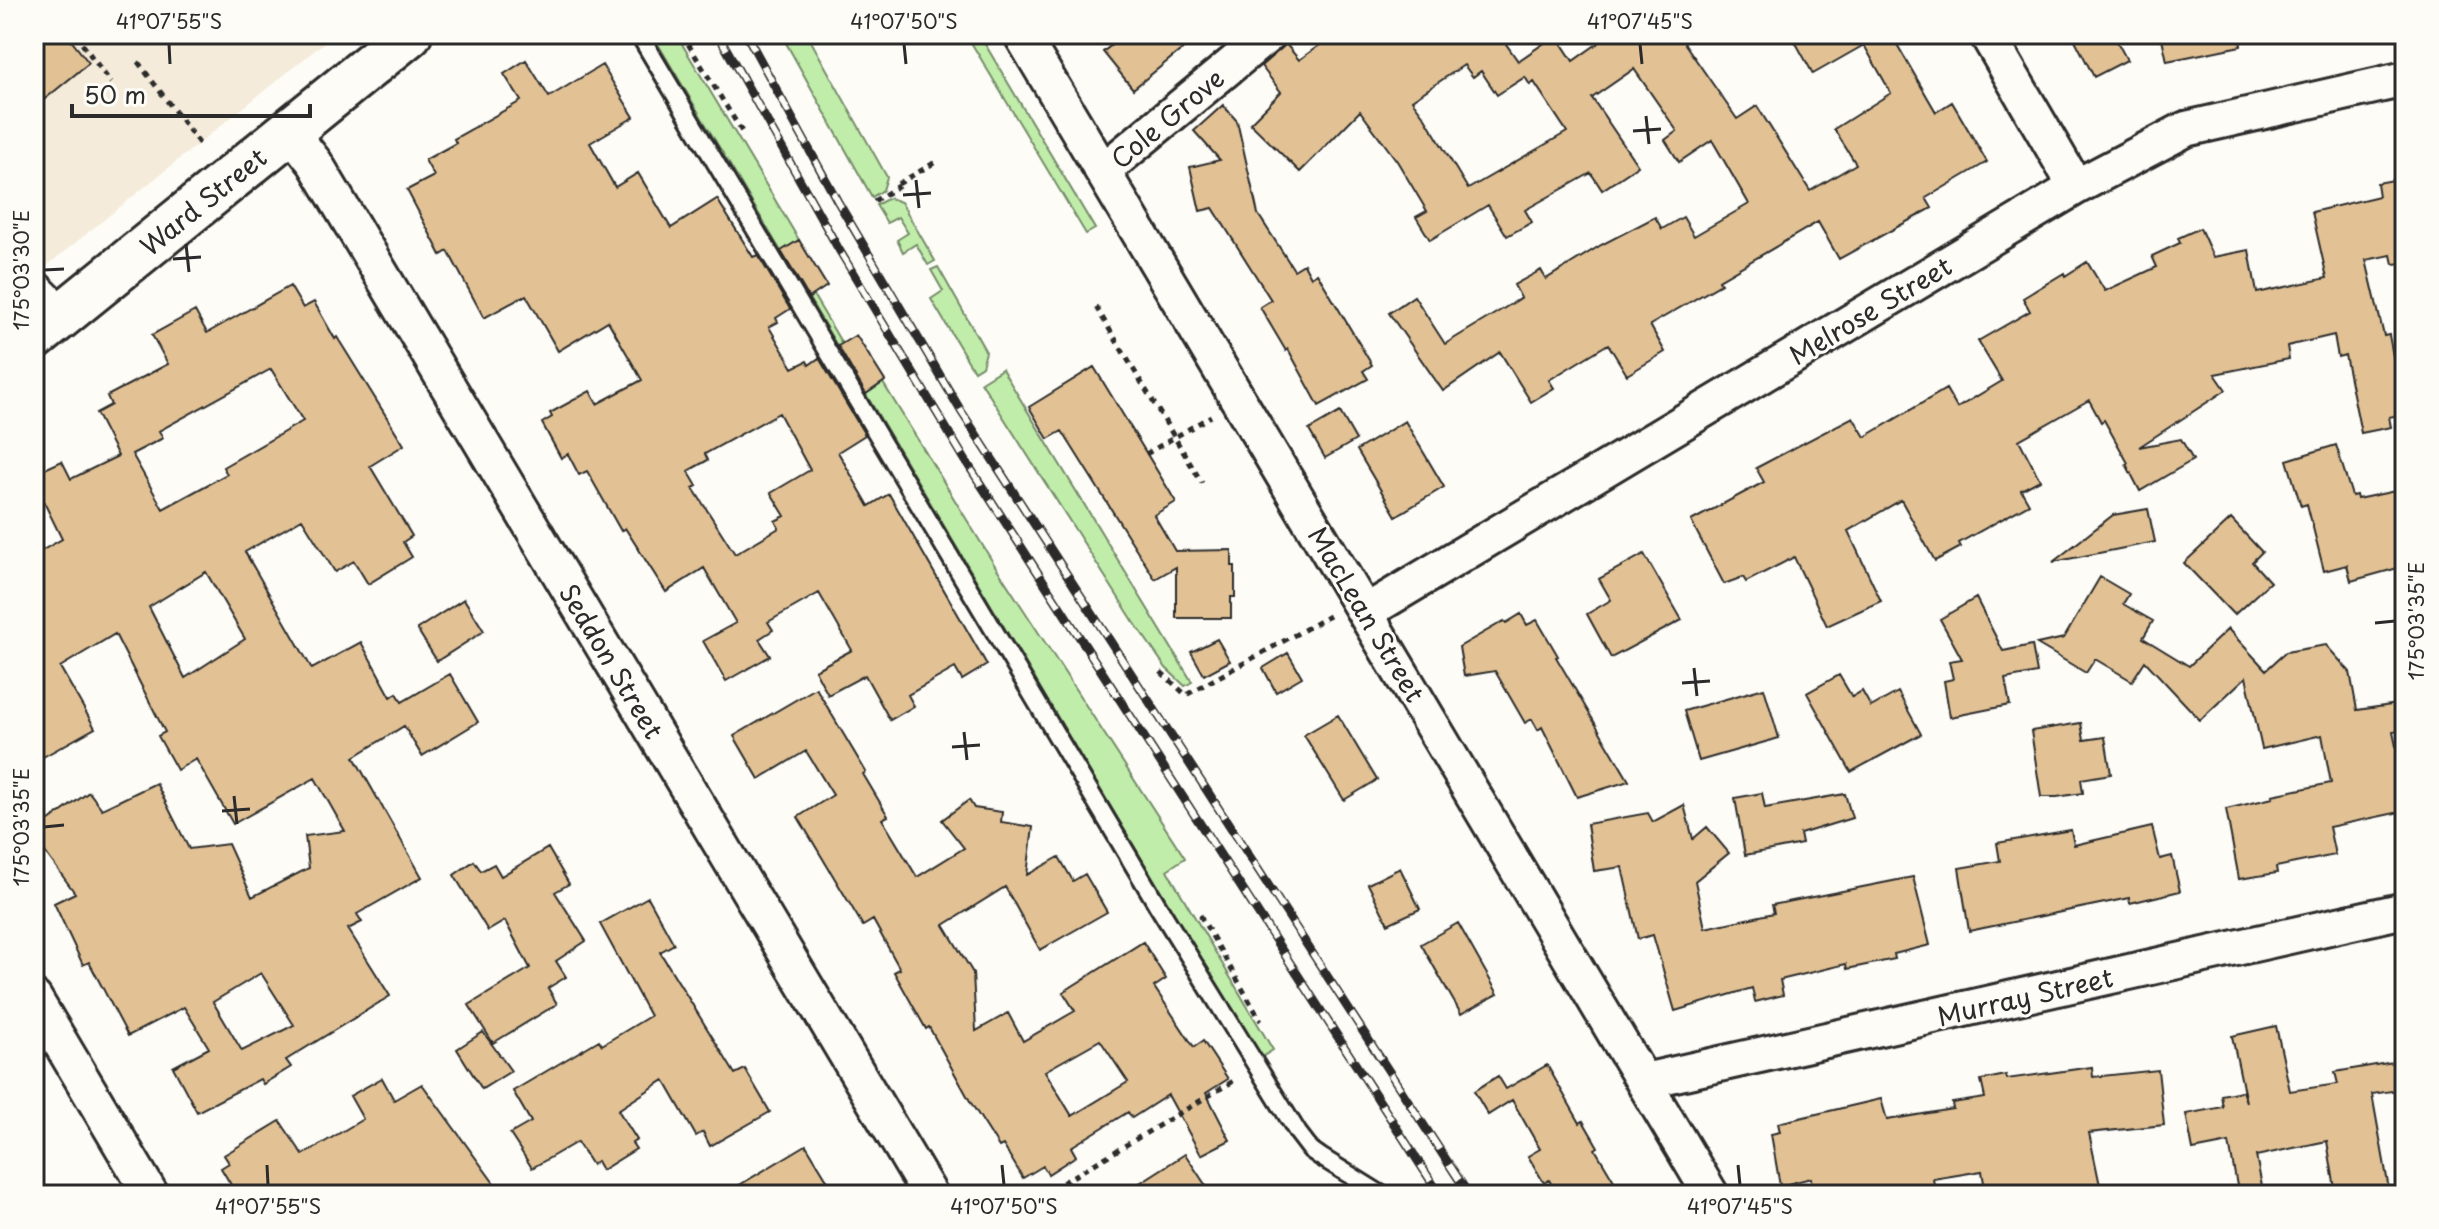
<svg xmlns="http://www.w3.org/2000/svg" width="2439" height="1229" font-family="'Playpen Sans',sans-serif">
<rect width="100%" height="100%" fill="#fdfcf7"/>
<filter id="ink" filterUnits="userSpaceOnUse"><feTurbulence type="fractalNoise" baseFrequency=".0125" numOctaves="2"/><feDisplacementMap in="SourceGraphic" scale="16" xChannelSelector="R" yChannelSelector="G"/><feConvolveMatrix kernelMatrix="1 2 1 2 8 2 1 2 1" color-interpolation-filters="sRGB"/></filter>
<g filter="url(#ink)">
<path fill="#f5ebda" d="M34,34H335L34,276Z"/>
<path fill="#c1edaa" stroke="#768c6a" stroke-width="2" d="M652,34H676L799,240L786,249L870,391L883,383L994,564L1185,858L1167,870L1273,1050L1260,1058Z
M781,34H807L887,177L883,190L872,197Z
M966,34H979L1095,229L1086,234Z
M889,198L901,202L935,261L928,265L916,244L903,252L897,240L908,233L898,217L887,223L876,205Z
M938,267L986,352L982,366L974,371L931,299L943,291L931,270Z
M1002,369L1192,682L1185,686L1166,668L1134,622L981,382Z"/>
<path fill="#e2c295" stroke="#2b2b2b" stroke-width="2" fill-rule="evenodd" d="M34,34H66L89,63L34,108Z
M1125,34H1201L1133,89L1103,52Z
M1335,34H1499L1518,61L1556,35L1573,61L1611,34H1678L1737,119L1757,106L1810,191L1856,164L1834,129L1891,93L1864,45L1813,74L1791,34H1891L1936,112L1952,102L1987,162L1926,198L1932,208L1839,259L1818,222L1719,280L1721,284L1650,325L1665,352L1627,375L1608,344L1549,380L1554,388L1531,402L1500,352L1443,391L1389,313L1414,296L1445,344L1521,298L1514,285L1541,270L1546,279L1601,245L1655,217L1662,229L1683,217L1694,236L1749,204L1712,140L1679,162L1665,140L1677,131L1634,69L1592,98L1638,166L1602,190L1591,173L1525,210L1532,222L1507,236L1488,205L1430,240L1416,217L1427,211L1397,161L1360,111L1300,172L1250,123L1281,92L1261,66L1286,44L1299,60ZM1464,65L1473,77L1481,71L1497,95L1525,77L1530,85L1534,82L1567,132L1468,189L1424,116L1412,100Z
M2072,34H2113L2127,60L2094,77Z
M2161,34H2240L2241,46L2167,61Z
M526,60L549,97L602,65L634,117L590,143L615,187L638,173L671,228L717,199L753,257L758,255L790,309L776,318L778,322L769,327L793,368L807,361L809,365L819,358L865,435L838,452L869,506L889,494L987,665L962,680L955,668L908,695L914,706L890,720L865,675L828,695L815,670L852,650L819,593L768,622L773,630L759,639L770,656L726,681L703,641L736,623L704,568L666,592L625,528L621,531L587,471L579,475L568,454L561,458L542,423L552,417L550,413L590,391L597,404L642,380L608,321L558,351L526,295L484,318L448,251L441,255L407,190L434,176L425,160L456,143L454,139L521,101L504,74ZM779,413L810,470L771,493L785,516L775,521L779,528L735,554L693,488L697,486L688,471L708,460L705,454Z
M1223,105L1237,121L1258,214L1294,270L1304,264L1311,277L1317,273L1372,365L1363,371L1368,379L1319,406L1288,349L1286,351L1260,307L1271,300L1213,208L1200,211L1190,167L1220,160L1194,131Z
M2405,178V263L2393,264L2391,255L2366,260L2384,336L2389,335L2404,414L2389,417L2391,427L2361,433L2345,355L2338,357L2334,335L2287,346L2289,359L2215,374L2226,390L2139,447L2181,439L2193,460L2140,491L2126,464L2128,463L2104,420L2101,422L2089,400L2019,440L2040,480L2021,490L2029,504L1959,543L1961,547L1935,561L1901,500L1848,531L1881,601L1827,626L1794,557L1746,582L1743,577L1724,584L1691,521L1764,482L1756,468L1853,417L1865,437L1946,389L1957,408L2002,381L1978,341L2030,311L2023,298L2064,273L2065,276L2087,262L2105,291L2157,267L2152,256L2180,243L2178,238L2200,228L2213,257L2249,250L2257,293L2327,278L2312,212L2379,196L2377,183Z
M799,240L827,286L809,298L781,251Z
M290,286L303,308L314,302L335,339L337,337L404,445L370,466L412,536L403,542L412,557L368,584L354,561L335,572L302,519L245,552L312,669L361,642L391,697L397,693L402,702L450,674L478,722L422,756L404,726L354,757L422,877L357,914L362,922L348,929L390,996L286,1060L291,1067L263,1084L260,1079L197,1112L173,1067L209,1048L184,1007L128,1036L89,962L83,965L54,903L75,893L34,837V832L89,792L102,809L156,783L189,849L228,844L252,897L309,868L305,836L345,831L315,778L233,824L196,759L177,770L158,736L165,732L115,634L60,667L95,728L43,757L34,740V555L62,539L34,482V474L62,461L71,479L118,456L96,413L111,405L107,396L168,364L152,335L195,311L207,333ZM271,369L303,421L223,467L227,474L163,509L132,454L163,438L159,431ZM206,572L245,639L185,678L149,607ZM261,973L294,1025L242,1051L213,1002Z
M856,335L885,381L866,394L838,346Z
M1094,367L1176,502L1154,515L1175,551L1232,550V566H1235V597H1231V618H1176V567L1155,579L1062,431L1048,439L1029,407Z
M1340,412L1356,440L1325,458L1309,430Z
M1405,421L1444,487L1396,516L1357,450Z
M2336,445L2352,496L2356,495L2357,499L2405,489V566L2351,581L2347,565L2324,571L2307,504L2301,506L2287,460Z
M2148,509L2155,542L2053,562L2113,515Z
M2231,519L2262,552L2252,562L2270,582L2234,615L2184,563Z
M1644,554L1682,620L1611,658L1587,614L1611,600L1599,579Z
M2100,577L2129,594L2123,604L2153,621L2143,638L2189,666L2228,629L2266,670L2286,652L2326,645L2350,672L2357,710L2405,703V730L2393,732L2405,789V811L2329,827L2335,855L2276,867L2277,873L2239,879L2226,809L2273,798L2272,795L2331,783L2322,735L2262,749L2246,677L2200,720L2145,661L2132,681L2095,659L2086,673L2037,644L2064,638Z
M1976,598L2003,651L2032,645L2037,673L2005,679L2010,705L1950,717L1944,681L1953,679L1949,661L1962,659L1940,619Z
M464,599L484,631L437,661L417,629Z
M1521,614L1527,625L1537,620L1558,656L1556,657L1629,781L1577,797L1542,727L1538,730L1532,719L1525,723L1495,671L1464,676L1459,647L1504,621L1506,623Z
M1217,639L1230,661L1204,675L1191,652Z
M1288,653L1302,677L1276,692L1263,668Z
M1839,675L1852,697L1862,691L1871,707L1898,692L1921,734L1851,772L1807,693Z
M816,688L866,772L863,774L888,816L882,819L917,877L964,848L942,820L969,800L974,808L1002,812L1001,822L1033,827L1027,875L1059,857L1073,881L1085,874L1107,912L1040,950L1005,887L944,925L973,973L976,1031L1008,1013L1023,1041L1075,1011L1063,992L1143,942L1166,979L1154,987L1194,1047L1203,1041L1228,1079L1206,1093L1230,1140L1201,1155L1168,1095L1132,1118L1128,1112L1071,1147L1076,1156L1048,1174L1043,1166L1023,1178L1003,1145L999,1147L971,1103L929,1027L926,1029L894,972L900,969L873,920L863,926L798,817L833,795L806,751L759,779L734,736ZM1100,1040L1128,1082L1072,1116L1045,1071Z
M1764,688L1779,738L1699,761L1684,711Z
M1338,715L1377,780L1344,800L1304,735Z
M2081,723L2084,740L2105,737L2111,774L2081,779L2083,793L2057,797H2041L2031,731Z
M1762,793L1765,808L1845,794L1852,818L1800,834L1802,844L1745,855L1735,798Z
M1684,805L1693,839L1707,827L1729,853L1695,881L1705,928L1774,913L1772,905L1913,877L1930,945L1894,954L1895,959L1847,969L1846,964L1780,980L1783,995L1755,1002L1752,988L1675,1011L1653,935L1638,939L1622,867L1594,871L1587,824L1648,813L1653,822Z
M2152,827L2160,859L2172,856L2180,891L2130,903L2129,898L1969,931L1959,868L2000,861L1997,843L2071,830L2074,845Z
M548,848L569,884L555,892L586,941L556,961L566,977L548,988L557,1004L493,1043L469,1005L530,968L505,921L488,931L454,875L474,861L481,871L494,864L501,876Z
M1400,868L1420,909L1388,924L1368,884Z
M648,897L674,944L660,952L735,1074L745,1069L770,1112L710,1146L703,1132L696,1136L664,1080L618,1110L637,1140L632,1143L636,1149L602,1170L597,1161L592,1165L577,1142L532,1168L510,1134L531,1122L513,1091L599,1040L602,1045L650,1016L600,924Z
M1458,923L1498,994L1461,1014L1421,944Z
M2276,1026L2290,1091L2338,1084L2335,1072L2405,1060V1089L2372,1094L2390,1195H2336L2327,1141L2256,1156L2262,1186L2238,1191L2229,1143L2193,1150L2186,1114L2223,1107L2221,1095L2242,1091L2246,1102L2232,1036Z
M483,1032L511,1071L482,1089L457,1049Z
M1547,1065L1580,1123L1583,1121L1598,1147L1595,1149L1617,1186L1603,1195H1558L1549,1180L1544,1183L1528,1156L1540,1149L1512,1100L1488,1115L1474,1091L1498,1076L1506,1089Z
M2092,1067L2093,1077L2158,1070L2164,1125L2089,1133L2102,1195H1986L1982,1171L1933,1179L1936,1195H1813L1811,1178L1780,1186L1771,1134L1780,1132L1778,1123L1881,1099L1887,1120L1953,1109L1952,1103L1985,1098L1981,1080L2006,1075L2007,1079Z
M382,1078L394,1100L422,1084L496,1186L481,1195H237L221,1168L229,1163L224,1155L280,1121L303,1155L363,1119L350,1096Z
M806,1145L829,1183L821,1195H723Z
M1185,1154L1212,1195H1121Z"/>
<g fill="none" stroke-linecap="round" stroke-linejoin="round">
<g stroke="#2b2b2b" stroke-width="22">
<path id="lane" d="M639,34L1158,906L1298,1133L1311,1150L1321,1157L1382,1195
M34,275L67,308"/>
</g>
<g stroke="#2b2b2b" stroke-width="40">
<path id="street" d="M1021,34L1711,1195
M1987,34L2076,187
M290,131L315,163L930,1195
M1103,171L1269,34
M1366,612L2076,187L2186,129L2405,79
M34,998L151,1195
M1644,1081L2405,910"/>
</g>
<g stroke="#2b2b2b" stroke-width="50">
<path id="secondary" d="M34,338L409,34"/>
</g>
<path stroke="#2b2b2b" stroke-width="5" stroke-dasharray="6 6" stroke-linecap="butt" d="M75,34L111,83
M682,34L744,135
M138,62L201,146
M898,184L939,160
M874,201L899,186
M1096,307L1202,483
M1146,454L1211,416
M1161,672L1186,695L1329,616
M1200,915L1261,1021
M1042,1195L1237,1079"/>
<use href="#lane" stroke="#fdfcf7" stroke-width="16"/>
<use href="#street" stroke="#fdfcf7" stroke-width="34"/>
<use href="#secondary" stroke="#fdfcf7" stroke-width="44"/>
<g stroke="#2b2b2b" stroke-width="9">
<path id="rail" d="M718,34L838,248L967,463L1440,1195
M746,34L838,202L961,411L1469,1195"/>
</g>
<use href="#rail" stroke="#fdfcf7" stroke-width="6" stroke-dasharray="18" stroke-linecap="butt"/>
</g>
</g>
<path fill="none" stroke="#2b2b2b" stroke-width="3" d="M169,44L170,64M904,44L906,64M1640,44L1642,64M1646,116L1649,144M1633,131L1661,129M916,180L919,208M903,195L931,193M186,244L189,272M173,259L201,257M44,270L64,269M2375,623L2395,621M1694,668L1697,696M1682,683L1710,681M964,732L967,760M952,747L980,745M234,796L237,824M222,811L250,809M44,827L64,825M267,1165L268,1185M1002,1165L1004,1185M1738,1165L1740,1185"/>
<g text-anchor="middle" dominant-baseline="central" stroke-width="6" stroke-linejoin="round" paint-order="stroke">
<g font-size="26" fill="#2b2b2b" stroke="#fdfcf7">
<text transform="translate(1167 118) rotate(-40)">Cole Grove</text>
<text transform="translate(203 201) rotate(-39)">Ward Street</text>
<text transform="translate(1870 310) rotate(-31)">Melrose Street</text>
<text transform="translate(1367 614) rotate(59)">MacLean Street</text>
<text transform="translate(612 661) rotate(59)">Seddon Street</text>
<text transform="translate(2025 996) rotate(-13)">Murray Street</text>
</g>
</g>
<rect width="2439" height="1229" fill="none" stroke="#fdfcf7" stroke-width="88"/>
<path d="M72 104v12h238v-12" fill="none" stroke="#2b2b2b" stroke-width="4"/>
<text x="84" y="104" font-size="24" fill="#2b2b2b" stroke="#fdfcf7" stroke-width="6" paint-order="stroke">50 m</text>
<rect x="44" y="44" width="2351" height="1141" fill="none" stroke="#2b2b2b" stroke-width="3"/>
<g font-size="20" text-anchor="middle" fill="#2b2b2b">
<text x="169" y="29">41°07'55"S</text>
<text x="904" y="29">41°07'50"S</text>
<text x="1640" y="29">41°07'45"S</text>
<text transform="translate(22 270) rotate(-90)" y="7">175°03'30"E</text>
<text transform="translate(2417 621) rotate(-90)" y="7">175°03'35"E</text>
<text transform="translate(22 827) rotate(-90)" y="7">175°03'35"E</text>
<text x="268" y="1214">41°07'55"S</text>
<text x="1004" y="1214">41°07'50"S</text>
<text x="1740" y="1214">41°07'45"S</text>
</g>
</svg>
